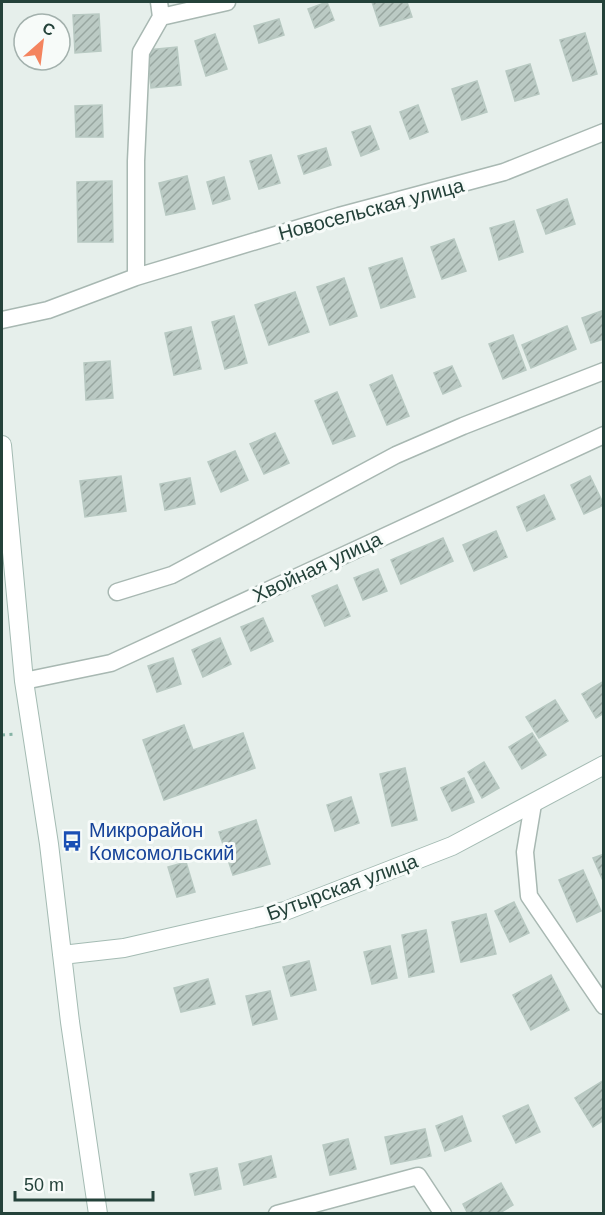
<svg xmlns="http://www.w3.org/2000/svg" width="605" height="1215" font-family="Helvetica,sans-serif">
<defs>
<pattern id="building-hatch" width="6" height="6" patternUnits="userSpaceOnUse" patternTransform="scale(1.5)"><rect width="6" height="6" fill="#bbcac4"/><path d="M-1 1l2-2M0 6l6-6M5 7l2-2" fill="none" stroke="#98a6a0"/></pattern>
</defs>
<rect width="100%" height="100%" fill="#e6efeb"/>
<path fill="url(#building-hatch)" stroke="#b8c9c2" stroke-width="1.5" d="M327,2L334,20L315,28L308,9Z
M372,2H407L412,17L380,26Z
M99,14L101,51L75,53L73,15Z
M279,19L284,35L259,43L254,26Z
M585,33L597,74L573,81L560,40Z
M215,34L227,69L206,76L195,41Z
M177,47L181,85L151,88L147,50Z
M530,64L539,94L515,101L506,71Z
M477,81L487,112L462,120L452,89Z
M102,105L103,137H76L75,106Z
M418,105L428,132L410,139L400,112Z
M370,126L379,149L361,156L352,132Z
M326,148L331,165L304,174L298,156Z
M271,155L280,183L259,189L250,161Z
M187,176L195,209L166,215L159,183Z
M224,177L230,199L213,204L207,182Z
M112,181L113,242H78L77,182Z
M567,199L575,224L546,234L537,210Z
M514,221L523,252L499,260L490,228Z
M454,239L466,271L442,279L431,247Z
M402,258L415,297L381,308L369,268Z
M344,278L357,316L330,325L317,287Z
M295,292L309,332L269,345L255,305Z
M604,310V339L591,343L582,318Z
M234,316L247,363L225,369L212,322Z
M567,326L576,349L531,368L522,345Z
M191,327L201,369L174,375L165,333Z
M513,335L526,370L503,379L489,344Z
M110,361L113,398L86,400L84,363Z
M452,366L461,386L443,394L434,373Z
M392,375L409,416L387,425L370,385Z
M337,392L355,436L333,444L315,401Z
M275,433L289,463L264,474L250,444Z
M235,451L248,480L221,492L208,462Z
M121,476L126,511L85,517L80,481Z
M590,476L604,505L584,514L571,485Z
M190,478L195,504L165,510L160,484Z
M544,495L555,519L527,531L517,507Z
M496,531L507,557L474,571L463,545Z
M443,538L453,561L401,584L391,560Z
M378,569L387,591L363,600L354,578Z
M337,585L350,616L325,626L312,596Z
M263,618L273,641L251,651L241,627Z
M220,638L231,664L203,677L192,650Z
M173,658L181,684L157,692L148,666Z
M604,681V713L596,718L582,694Z
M555,700L568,721L539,738L526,717Z
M184,725L193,750L243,733L255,768L164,800L143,740Z
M532,733L546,755L522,769L509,747Z
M484,762L499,788L482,798L468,772Z
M405,768L417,820L392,826L380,774Z
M464,778L474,802L452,811L441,788Z
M351,797L359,823L335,831L327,805Z
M256,820L270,864L233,875L219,832Z
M604,854V883L593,858Z
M186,862L195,892L177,897L168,867Z
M583,870L601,911L577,922L559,880Z
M514,902L529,933L510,942L495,911Z
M486,914L496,954L461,962L452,922Z
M426,930L434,972L409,977L402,935Z
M390,946L397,978L372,984L364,952Z
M309,961L316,990L291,996L283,967Z
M551,975L569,1010L531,1030L513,995Z
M208,979L215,1004L181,1012L174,988Z
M270,991L277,1019L253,1025L246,996Z
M604,1080V1120L593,1127L575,1098Z
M528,1105L540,1132L516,1143L503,1116Z
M462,1116L471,1141L445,1151L436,1126Z
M425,1129L431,1156L391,1164L385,1137Z
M348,1139L356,1169L330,1175L323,1145Z
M271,1156L276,1177L244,1185L239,1164Z
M217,1168L221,1189L195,1195L190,1174Z
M501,1183L513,1205L498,1214H468L463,1204Z"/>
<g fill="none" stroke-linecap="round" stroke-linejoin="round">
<g stroke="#a8b8b2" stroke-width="19">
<path id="street" d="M161,17L227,2
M136,277V161L141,52L161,17L159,2
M2,320L48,310L136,277L339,216L504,172L604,132
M117,592L172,575L396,455L463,426L604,371
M24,681L111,663L604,435
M533,804L525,852L529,896L604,1006
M277,1214L418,1176L443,1214"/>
</g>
<g stroke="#a4bbb3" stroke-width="20">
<path id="secondary" d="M2,445L24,681L49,844L70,1022L98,1214
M62,955L124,948L285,911L452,846L604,765"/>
</g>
<path stroke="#86b3a5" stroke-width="3" stroke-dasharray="3 4.5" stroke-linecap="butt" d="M2,735L15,734"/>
<use href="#street" stroke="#fff" stroke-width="16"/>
<use href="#secondary" stroke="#fff" stroke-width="18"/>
</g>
<defs>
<g id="bus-bare" transform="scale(1.62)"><path d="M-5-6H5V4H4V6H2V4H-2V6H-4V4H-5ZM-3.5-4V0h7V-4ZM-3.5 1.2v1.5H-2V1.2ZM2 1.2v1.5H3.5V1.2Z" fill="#1a4fb4" stroke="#f7fbf9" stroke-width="2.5" paint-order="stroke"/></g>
</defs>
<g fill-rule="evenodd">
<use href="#bus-bare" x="72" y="841"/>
</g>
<g text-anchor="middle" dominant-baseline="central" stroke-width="6" stroke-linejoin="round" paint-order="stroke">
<g font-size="20" fill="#24423a" stroke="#f7fbf9">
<text transform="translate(371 209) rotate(-15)">Новосельская улица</text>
<text transform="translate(317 567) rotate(-25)">Хвойная улица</text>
<text transform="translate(342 887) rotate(-20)">Бутырская улица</text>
</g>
<g font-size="20" fill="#164399" stroke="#f7fbf9" text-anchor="start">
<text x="89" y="830">Микрорайон<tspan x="89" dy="23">Комсомольский</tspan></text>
</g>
</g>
<rect width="605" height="1215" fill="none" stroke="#24423a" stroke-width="6"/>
<g transform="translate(42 42) rotate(28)"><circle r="28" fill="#f7fbf9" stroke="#a3b1ad" stroke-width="1.5"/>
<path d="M0-4.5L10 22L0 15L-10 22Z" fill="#f4845f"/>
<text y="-9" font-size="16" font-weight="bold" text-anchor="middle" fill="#24423a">С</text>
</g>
<path d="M15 1191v9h138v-9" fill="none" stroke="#24423a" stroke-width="3"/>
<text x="24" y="1191" font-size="18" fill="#24423a" stroke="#f7fbf9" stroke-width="4.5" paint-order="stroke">50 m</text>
</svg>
